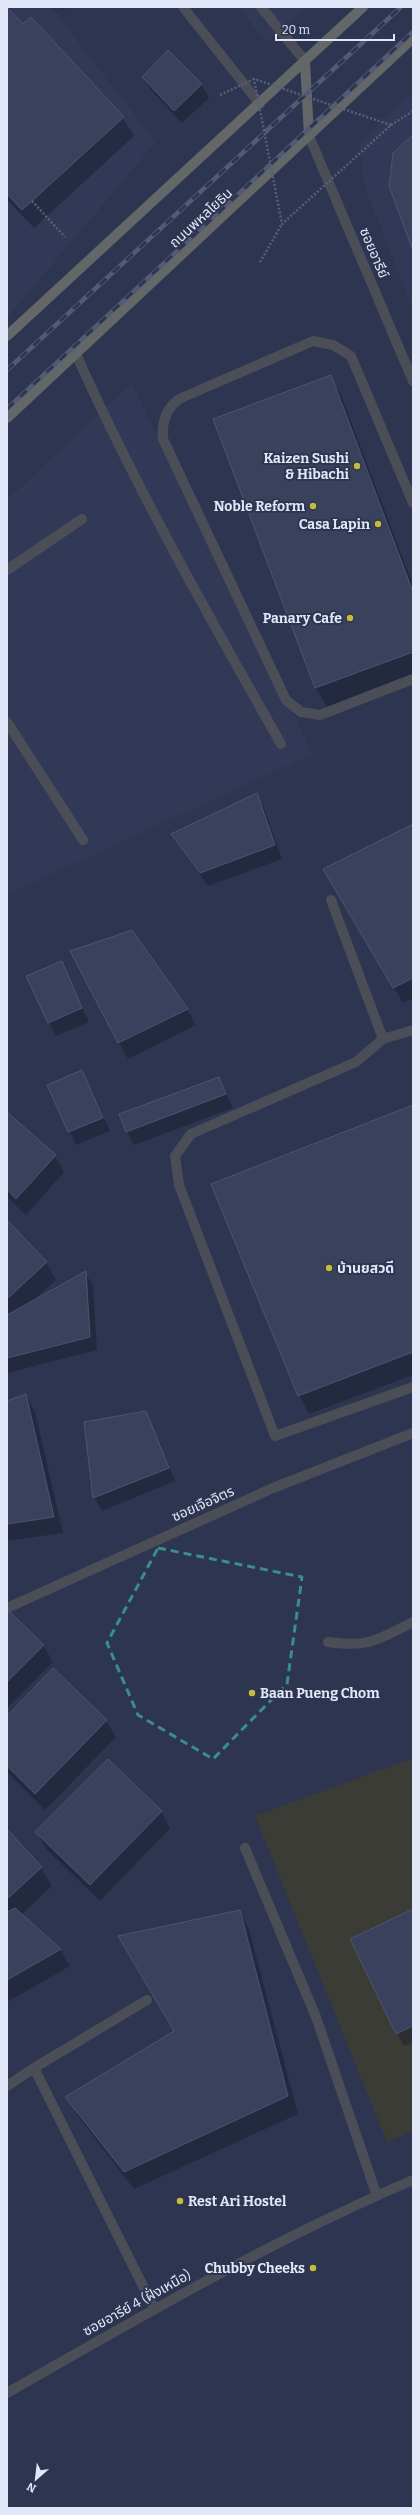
<svg xmlns="http://www.w3.org/2000/svg" width="420" height="2515" font-family="Bitter,'Noto Sans Thai',serif">
<rect width="100%" height="100%" fill="#2d3550"/>
<path fill="#353e60" d="M7,7H51L156,142L7,318Z
M239,7H307L266,43Z
M413,92V310L364,185L360,144L383,119Z
M132,383L313,754L7,895V500Z"/>
<path fill="#4b4614" d="M413,1758V2131L387,2142L255,1816Z"/>
<path fill="#0007" d="M7,7H12L9,10L23,26L123,118L134,136L34,228L7,200Z
M60,7H75L62,9Z
M143,77L201,84L209,98L182,123L151,90Z
M330,376L341,395L413,585V674L327,707L316,688L215,420Z
M256,795L264,808L282,859L208,886L172,835Z
M413,825V998L403,1003L324,869Z
M61,963L89,1022L56,1036L28,977Z
M187,1009L196,1025L128,1059L119,1042Z
M82,1072L110,1131L76,1145L49,1086Z
M219,1078L233,1108L134,1145L127,1132Z
M413,1107V1375L309,1414L299,1395Z
M7,1113L55,1156L64,1172L26,1215L7,1197Z
M7,1222L46,1262L56,1280L34,1300L85,1273L93,1285L97,1350L7,1373Z
M26,1395L35,1412L63,1533L7,1541V1402Z
M145,1412L175,1481L102,1511L94,1497Z
M7,1610L43,1645L53,1662L7,1708Z
M53,1670L106,1721L116,1737L45,1810L7,1772V1717Z
M161,1811L170,1828L100,1901L46,1849L37,1833Z
M7,1830L41,1868L52,1886L21,1915L61,1950L70,1966L7,2002Z
M413,1910V2042L404,2046L397,2033Z
M239,1911L249,1929L298,2114L134,2189L77,2115L67,2097L175,2032Z"/>
<path fill="#49516e" stroke="#707998" d="M7,7L23,24L31,17L124,117L22,210L7,194Z
M168,50L202,84L174,111L142,77Z
M413,135V250L389,186L393,153Z
M331,375L413,592V652L315,688L213,419Z
M257,793L275,845L200,873L171,834Z
M413,824V978L393,988L323,869Z
M132,930L188,1009L118,1043L70,951Z
M62,961L82,1008L48,1023L26,976Z
M82,1070L103,1118L68,1132L47,1085Z
M219,1077L226,1094L126,1132L119,1114Z
M413,1105V1352L298,1396L211,1184Z
M7,1112L56,1155L16,1199L7,1190Z
M7,1220L47,1262L7,1299Z
M86,1271L90,1337L7,1358V1315Z
M26,1394L54,1517L7,1524V1401Z
M146,1411L169,1468L93,1498L84,1422Z
M7,1609L44,1645L7,1682Z
M53,1668L107,1720L35,1794L7,1766V1716Z
M108,1759L162,1811L90,1885L35,1832Z
M7,1829L42,1867L7,1899Z
M15,1908L61,1949L7,1980V1912Z
M413,1909V2026L396,2034L350,1939Z
M240,1910L288,2096L124,2172L65,2097L174,2031L118,1936Z"/>
<g fill="none" stroke-linecap="round" stroke-linejoin="round">
<path stroke="#8a91a6" stroke-width="2.5" stroke-dasharray="2 2" stroke-linecap="butt" d="M391,125L413,111
M32,201L65,237
M260,262L282,224"/>
<path stroke="#6f6e5f" stroke-width="10" d="M183,7L260,104
M261,7L305,61
M309,136L413,381
M76,354C136,488 209,617 281,744
M413,503L351,356L333,345L313,341L179,399C165,410 162,422 163,439L286,700L301,712L320,715L413,679
M7,570L82,519
M7,722L83,840
M331,900L383,1039
M413,1030L383,1039L356,1062L191,1134L175,1156L179,1185L275,1436L413,1387
M7,1608L273,1488L413,1433
M328,1642C369,1648 377,1640 413,1622
M245,1848L316,2017L377,2196
M147,2000L34,2068L154,2308
M7,2086L34,2068
M7,2393C140,2317 272,2240 413,2180"/>
<path stroke="#a6a486" stroke-width="10" d="M305,61L309,136
M7,336L363,7
M7,418L413,38"/>
<g stroke="#82899f" stroke-width="4.5">
<path id="rail" d="M7,370L401,7
M7,409L413,32"/>
</g>
<use href="#rail" stroke="#2d3550" stroke-width="3" stroke-dasharray="9" stroke-linecap="butt"/>
<path stroke="#8a91a6" stroke-width="2.5" stroke-dasharray="2 2" stroke-linecap="butt" d="M220,95L254,79L391,125L282,224L254,79"/>
</g>
<path d="M0 0H420V2515H0ZM158,1548L302,1577L287,1684L213,1759L138,1715L107,1643Z" fill="#2d3550" fill-opacity=".55" fill-rule="evenodd"/>
<path fill="none" stroke="#398d8a" stroke-width="3" stroke-dasharray="8 5" stroke-linejoin="round" d="M158,1548L302,1577L287,1684L213,1759L138,1715L107,1643Z"/>
<g fill="#c8bb3b" stroke="#2d3550" stroke-width="1.5">
<circle cx="357" cy="466" r="4"/>
<circle cx="313" cy="506" r="4"/>
<circle cx="378" cy="524" r="4"/>
<circle cx="350" cy="618" r="4"/>
<circle cx="329" cy="1268" r="4"/>
<circle cx="252" cy="1693" r="4"/>
<circle cx="180" cy="2201" r="4"/>
<circle cx="313" cy="2268" r="4"/>
</g>
<g text-anchor="middle" dominant-baseline="central" stroke-width="4" stroke-linejoin="round" paint-order="stroke">
<g font-size="14" fill="#e1e7f8" stroke="#2d3550">
<text transform="translate(201 218) rotate(-43)">ถนนพหลโยธิน</text>
<text transform="translate(374 253) rotate(67)">ซอยอารีย์</text>
<text transform="translate(203 1504) rotate(-24)">ซอยเจือจิตร</text>
<text transform="translate(137 2303) rotate(-29)">ซอยอารีย์ 4 (ฝั่งเหนือ)</text>
</g>
<g font-size="14" font-weight="bold" fill="#e1e7f8" stroke="#2d3550" text-anchor="end">
<text x="349" y="458">Kaizen Sushi<tspan x="349" dy="16">&amp; Hibachi</tspan></text>
<text x="305" y="506">Noble Reform</text>
<text x="370" y="524">Casa Lapin</text>
<text x="342" y="618">Panary Cafe</text>
<text x="337" y="1268" text-anchor="start">บ้านยสวดี</text>
<text x="260" y="1693" text-anchor="start">Baan Pueng Chom</text>
<text x="188" y="2201" text-anchor="start">Rest Ari Hostel</text>
<text x="305" y="2268">Chubby Cheeks</text>
</g>
</g>
<rect width="420" height="2515" fill="none" stroke="#e1e7f8" stroke-width="16"/>
<g transform="translate(36 2479) rotate(208)" stroke="#2d3550" stroke-width="3" paint-order="stroke">
<path d="M0-3L7 15L0 10L-7 15Z" fill="#e1e7f8"/>
<text y="-6" font-size="11" font-weight="bold" text-anchor="middle" fill="#e1e7f8">N</text>
</g>
<path d="M276 34v6h118v-6" fill="none" stroke="#e1e7f8" stroke-width="2"/>
<text x="282" y="34" font-size="12" fill="#e1e7f8" stroke="#2d3550" stroke-width="3" paint-order="stroke">20 m</text>
</svg>
